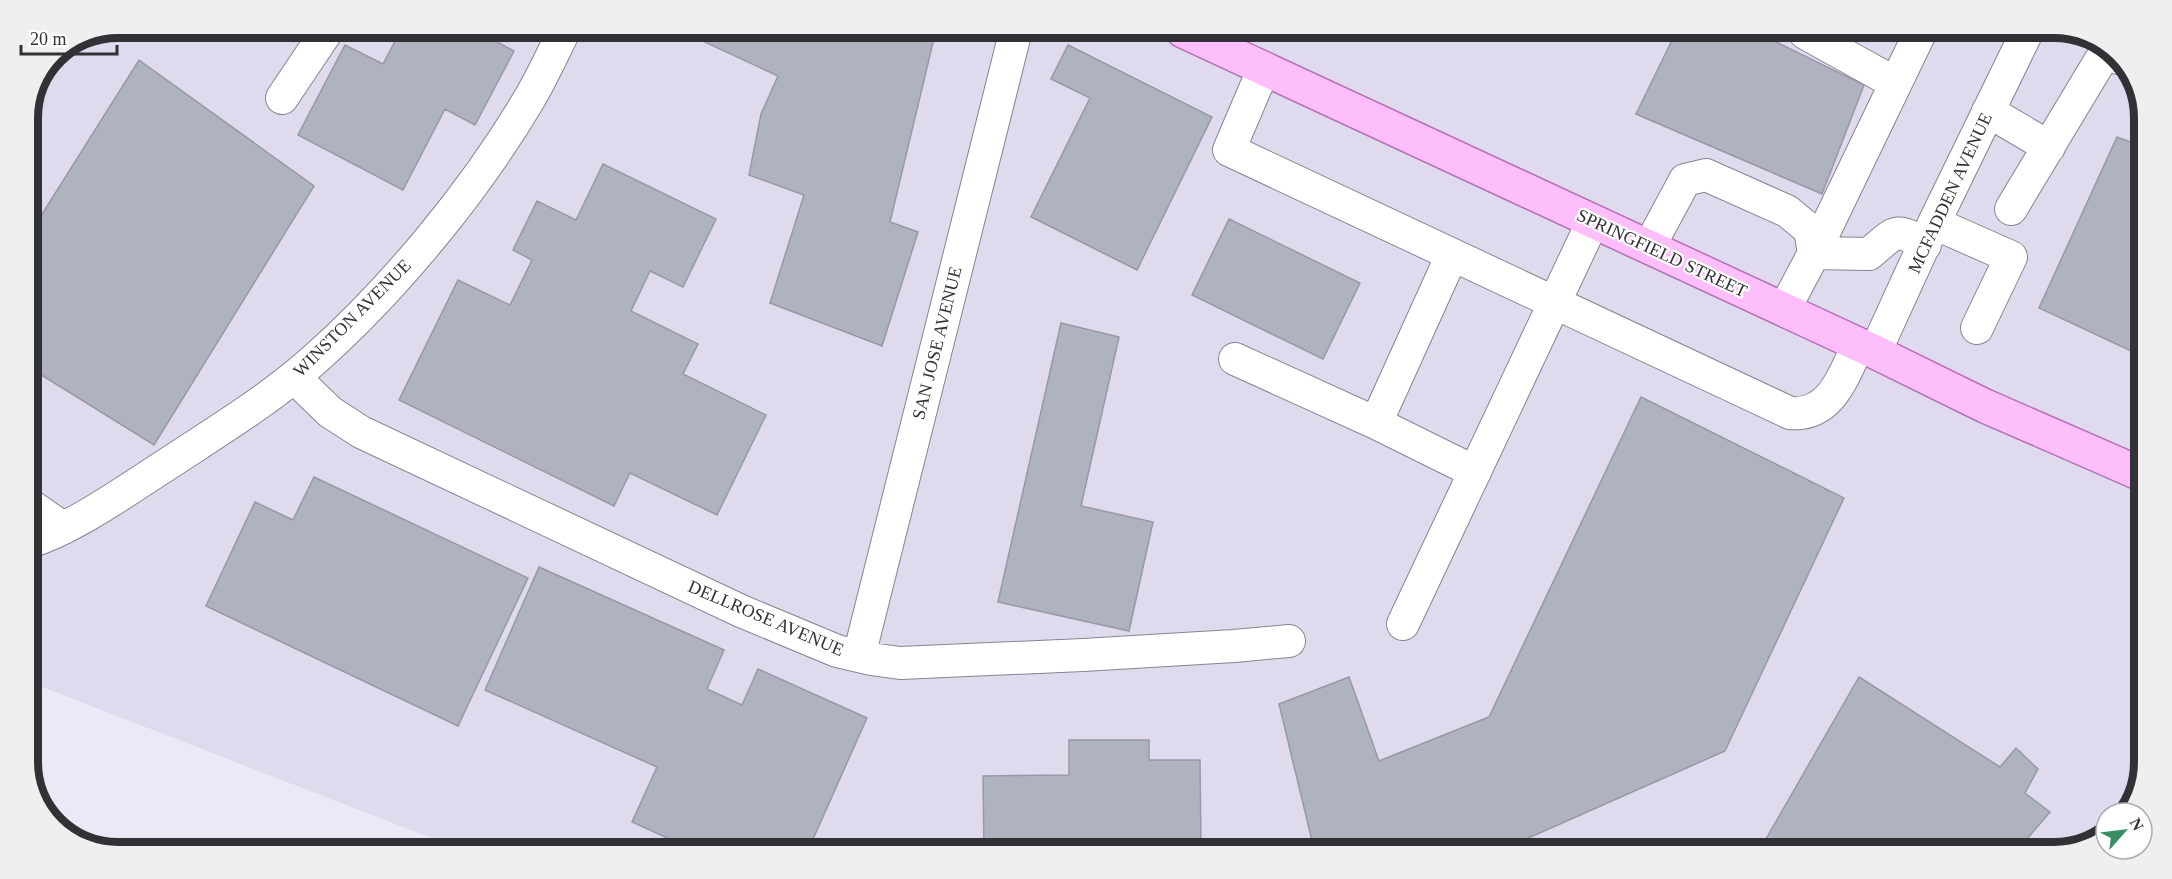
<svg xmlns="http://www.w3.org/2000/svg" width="2172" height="879" font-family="Georgia,serif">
<rect width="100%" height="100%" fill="#ece8f5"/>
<path fill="#e0daee" d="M118,27L2089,34L2129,67L2145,112L2138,796L2124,813H2106L2105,836L2054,852L452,846L27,681V112L54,53Z"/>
<path fill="#afb3bf" stroke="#9699a5" stroke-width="1.5" d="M402,28H471L514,51L475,125L445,109L403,190L298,135L345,45L383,64Z
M677,29L936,30L890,222L918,232L882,346L770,303L804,195L749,175L761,114L778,76Z
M1676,32L1758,33L1864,85L1822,194L1636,114Z
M1068,45L1212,117L1137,270L1031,217L1090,98L1051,79Z
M139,60L314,186L154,445L27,366V238Z
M2117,137L2144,147L2142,356L2039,308Z
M603,164L716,219L683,287L650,271L631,311L698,344L683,374L766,415L717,515L630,473L614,506L399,400L458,280L510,305L532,260L513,250L537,201L576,220Z
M1229,219L1360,283L1323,359L1192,295Z
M1061,323L1119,337L1081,506L1153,522L1129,631L998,602Z
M1641,397L1844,498L1725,751L1501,850L1314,849L1279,704L1349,677L1379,761L1489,717Z
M314,477L528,578L458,726L206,606L255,502L293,520Z
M539,567L724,650L707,689L742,705L758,669L867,718L809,848L687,847L632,822L657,767L485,690Z
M1859,677L2000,767L2016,748L2038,769L2025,793L2050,812L2016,852L1759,851Z
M1069,740H1149V760H1200L1201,849L984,848L983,776L1069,775Z"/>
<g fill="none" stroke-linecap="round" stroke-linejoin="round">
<g stroke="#888490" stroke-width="34">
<path id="minor" d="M1805,33L1895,83
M1920,33L1814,253L1869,254C1895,233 1894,225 1925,245
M1264,68L1229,150L1790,413C1831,417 1844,375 1858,345
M282,98L329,28
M1988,111L2049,147
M2011,209L2106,51L2118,58
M1934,223L2011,257L1977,328
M1649,247L1685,180L1706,175L1787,211L1810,230L1814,253L1784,310
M1452,255L1376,423L1475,472
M1875,352L1934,223L2026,34
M1235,359L1376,423
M294,377L330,412L361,432L741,611L837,651L871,659L900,663L1083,655L1234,646L1289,641
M27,503L63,528
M27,543C74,528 124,492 166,465C216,432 269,400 314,360C393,290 474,192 528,101C542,78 553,53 565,29
M1403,624L1593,221
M859,656L1016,30"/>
</g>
<g stroke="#b570b4" stroke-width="36">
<path id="major" d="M1183,31L1875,352L1985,406L2141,474"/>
</g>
<use href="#minor" stroke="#fff" stroke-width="32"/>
<use href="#major" stroke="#fdbefb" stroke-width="33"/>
</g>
<g text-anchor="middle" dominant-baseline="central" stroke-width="4.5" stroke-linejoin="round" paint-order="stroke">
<g font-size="18" fill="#323136" stroke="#fff">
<text transform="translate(1950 193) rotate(-65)">MCFADDEN AVENUE</text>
<text transform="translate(1662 253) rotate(25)">SPRINGFIELD STREET</text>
<text transform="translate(352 318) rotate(-45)">WINSTON AVENUE</text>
<text transform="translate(937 343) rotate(-76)">SAN JOSE AVENUE</text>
<text transform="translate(766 618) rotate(23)">DELLROSE AVENUE</text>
</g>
</g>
<path d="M0 0H2172V879H0ZM118 38H2054A80 80 0 0 1 2134 118V762A80 80 0 0 1 2054 842H118A80 80 0 0 1 38 762V118A80 80 0 0 1 118 38Z" fill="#efefef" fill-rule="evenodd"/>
<path fill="none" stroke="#323136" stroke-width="8" d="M118 38H2054A80 80 0 0 1 2134 118V762A80 80 0 0 1 2054 842H118A80 80 0 0 1 38 762V118A80 80 0 0 1 118 38Z"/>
<g transform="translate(2124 831) rotate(62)"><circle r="28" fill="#ffffff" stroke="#adadaf" stroke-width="1.5"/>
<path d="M0-4.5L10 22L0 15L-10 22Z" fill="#368e63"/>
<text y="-9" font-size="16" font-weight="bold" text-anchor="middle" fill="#323136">N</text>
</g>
<path d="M21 45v9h96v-9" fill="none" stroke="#323136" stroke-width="3"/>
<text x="30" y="45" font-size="18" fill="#323136" stroke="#ffffff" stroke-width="4.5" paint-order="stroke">20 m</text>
</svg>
